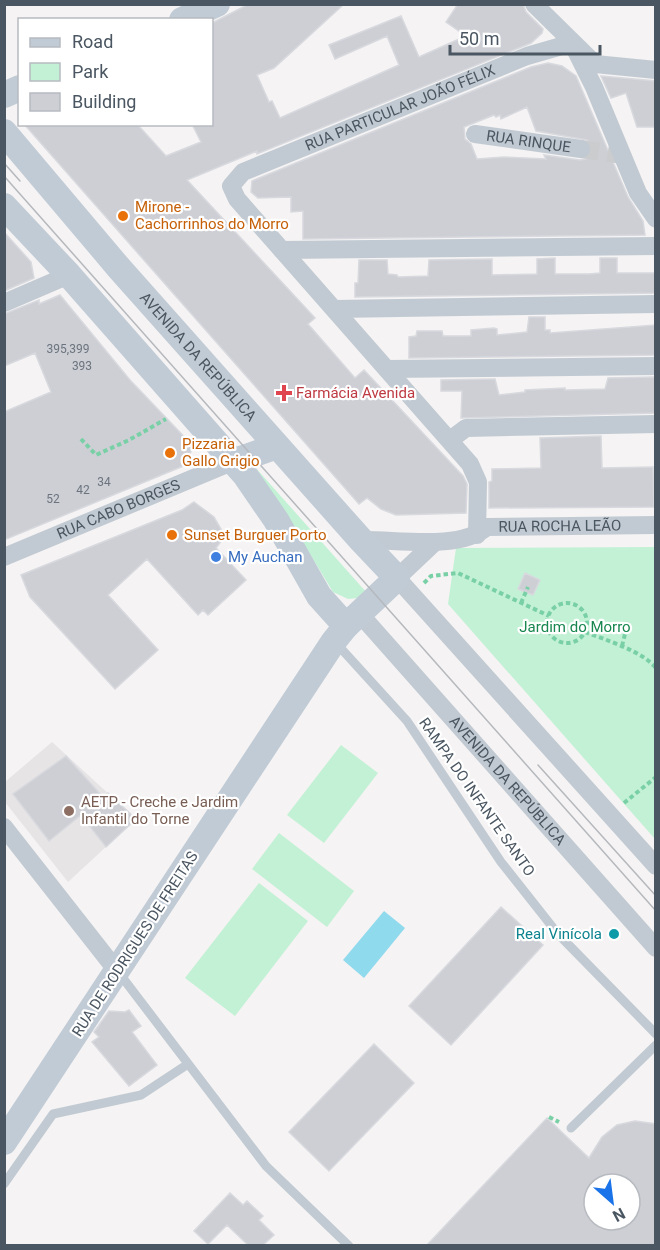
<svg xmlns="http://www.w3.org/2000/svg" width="660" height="1250" font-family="Roboto,sans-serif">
<rect width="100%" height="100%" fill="#f5f3f3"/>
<path fill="#e6e4e5" d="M52,742L136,819L68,882L5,802V782Z"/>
<path fill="#c3f1d5" d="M254,466L367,593L358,598L348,599L333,592L296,531L251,467Z
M655,547V839L448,604L456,548Z
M341,745L378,773L324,843L287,815Z
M279,833L354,891L327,927L252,869Z
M259,883L308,921L235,1016L185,978Z"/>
<path fill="#90daee" d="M384,911L405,928L364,978L343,960Z"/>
<path fill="#cdcfd5" stroke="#d7d9de" stroke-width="1.5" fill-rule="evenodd" d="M249,4H344L274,68L257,75L269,102L272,101L280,118L399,65L387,36L335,59L329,45L401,16L419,57L466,36L446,22L458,4H523L526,12L543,29L542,33L531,43L257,154V151L187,180L315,318L308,324L355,378L364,370L463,476L467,484L466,513L396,515L381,509L367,498L359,504L24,124H137L166,156L201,142L192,124H212V23Z
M548,63L562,66L576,76L628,197L643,221L645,235L303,239V211L291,212V197L258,198L251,192L252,181L531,67ZM527,107L536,131L587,140L592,145L590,155L586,159L580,160L544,155L546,159L504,157L477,159L471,144L465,139L464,127L494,115L496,117L500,115L501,119Z
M601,76L656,81V127H637L626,93L611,98Z
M4,232L31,262L34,278L4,291Z
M555,258V274H589L600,273V258H617V273H656V293L355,297V283H358L359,260H387L388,274L397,275L398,277L428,276L429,260L492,259V275L537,274V259Z
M60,295L130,380L193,446L190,454L193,462L4,540V412L51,392L35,353L4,366V314L39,300V304Z
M529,317H545V330H550V333L656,325V355L409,358V337L416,336L417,331H442L443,336H471V330L494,328L497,329V335L527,332Z
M656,377V413L461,418L462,391H441V380L495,379L499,395L525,392V390L565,388V390L605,389L608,378Z
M601,436L602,468L653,467L654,507L489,508V482L492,481V469L541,468L540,438Z
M194,502L214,517L225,536L216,548L246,580L208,615L203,610L198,615L147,559L108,595L158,650L115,689L30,597L21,575L182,510Z
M525,573L540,580L533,595L518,589Z
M66,756L103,797L108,793L136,819L106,847L81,815L49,841L13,794Z
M501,907L543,945L451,1045L409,1006Z
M129,1010L141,1026L132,1032L157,1065L129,1086L92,1042L99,1037L94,1032L109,1011L125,1012Z
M374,1044L414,1083L329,1171L289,1132Z
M547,1118L589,1158L602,1137L617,1125L635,1121L656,1124V1245H427ZM594,1184H630V1220H594Z
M230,1193L243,1205L247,1201L263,1216L259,1220L274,1235L263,1245H248L227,1225L208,1244L194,1231Z"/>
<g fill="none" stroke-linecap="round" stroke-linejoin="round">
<path stroke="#caccce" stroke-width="18" stroke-dasharray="18 9" stroke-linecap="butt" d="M581,149L623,155"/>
<path stroke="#7ad0a6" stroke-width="4" stroke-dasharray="4.5 3" stroke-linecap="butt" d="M81,439L96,455L129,440L166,419
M424,583L431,576L458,573L549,616
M521,603L528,587
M547 623a20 20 0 1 1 40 0a20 20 0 1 1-40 0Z
M585,632C606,640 642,651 656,668
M622,646L628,622
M624,803L656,777
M549,1117L559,1122"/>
<path stroke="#c1cad2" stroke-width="9" d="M336,643L407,721L501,862L558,934L656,1034
M119,973L266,1166L349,1246
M571,1128L656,1045
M4,1184L53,1114L141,1095L188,1064"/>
<g stroke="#c1cad2" stroke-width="18">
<path d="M534,4L595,64L656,70"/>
<path d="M572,43L594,87L638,193L656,219"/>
<path id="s1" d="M475,134L581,149"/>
<path d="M282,250L656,246"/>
<path d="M4,303L69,275"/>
<path d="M335,309L656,304"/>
<path d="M387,369L656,366"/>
<path d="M450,440L466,428L656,424"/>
<path id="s2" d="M477,535L478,482L470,464L237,199L231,186L243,172L527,56L572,43"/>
<path id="s3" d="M361,540C396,539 459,551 487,527L656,525"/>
<path d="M434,543L397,578L656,866"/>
<path id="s4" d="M4,557L232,462"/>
<path id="s5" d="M359,613L656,948"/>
<path d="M4,827L117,971"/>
</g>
<g stroke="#c1cbd6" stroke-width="26">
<path d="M182,20L217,4"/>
<path d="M4,95L20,88"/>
<path id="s6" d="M4,132L119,268L361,540L397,578L346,626L334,641L4,1142"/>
<path d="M4,206L69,275L245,475L276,520L319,596L346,626"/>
<path d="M232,462L277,446"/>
</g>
<path stroke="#b5b8bd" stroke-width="1.5" d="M4,163L20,181
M4,176L656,911
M538,765L656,896"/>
</g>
<g fill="#e8710a" stroke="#fff" stroke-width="2">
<circle cx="123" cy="216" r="6"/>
<circle cx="170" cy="453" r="6"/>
<circle cx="172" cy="535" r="6"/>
</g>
<path fill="#e0444e" stroke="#fff" stroke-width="2" d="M281 384h6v6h6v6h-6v6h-6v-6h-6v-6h6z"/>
<circle fill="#3f7fe0" stroke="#fff" stroke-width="2" cx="216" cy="557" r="6"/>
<circle fill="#8d6e63" stroke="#fff" stroke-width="2" cx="69" cy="811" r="6"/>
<circle fill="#0f9aa8" stroke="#fff" stroke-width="2" cx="614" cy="934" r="6"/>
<g text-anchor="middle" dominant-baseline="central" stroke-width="4.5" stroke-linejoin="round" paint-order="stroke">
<g font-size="12" fill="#6b747e">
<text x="68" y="349">395,399</text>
<text x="82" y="366">393</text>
<text x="104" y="482">34</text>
<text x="83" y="490">42</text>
<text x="53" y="499">52</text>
</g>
<g font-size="15" fill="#4a5661" stroke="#fff">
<text stroke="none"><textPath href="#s2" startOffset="628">RUA PARTICULAR JOÃO FÉLIX</textPath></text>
<text stroke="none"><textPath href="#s1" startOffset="54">RUA RINQUE</textPath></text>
<text stroke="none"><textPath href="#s6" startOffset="297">AVENIDA DA REPÚBLICA</textPath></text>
<text stroke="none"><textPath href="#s4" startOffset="124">RUA CABO BORGES</textPath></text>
<text stroke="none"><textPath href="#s3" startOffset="202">RUA ROCHA LEÃO</textPath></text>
<text stroke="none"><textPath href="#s5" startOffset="224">AVENIDA DA REPÚBLICA</textPath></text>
<text transform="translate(477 797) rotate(55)">RAMPA DO INFANTE SANTO</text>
<text transform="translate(135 944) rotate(-57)">RUA DE RODRIGUES DE FREITAS</text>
</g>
<g font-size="15" fill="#c56008" stroke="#fff" text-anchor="start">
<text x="135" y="207">Mirone -<tspan x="135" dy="17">Cachorrinhos do Morro</tspan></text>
<text x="182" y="444">Pizzaria<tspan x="182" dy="17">Gallo Grigio</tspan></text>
<text x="184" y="535">Sunset Burguer Porto</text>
</g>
<g font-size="15" fill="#be3a42" stroke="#fff" text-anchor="start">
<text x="296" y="393">Farmácia Avenida</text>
</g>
<g font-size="15" fill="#366cbe" stroke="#fff" text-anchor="start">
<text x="228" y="557">My Auchan</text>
</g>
<g font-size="15" fill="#17864f" stroke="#fff">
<text x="575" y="627">Jardim do Morro</text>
</g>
<g font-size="15" fill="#785e54" stroke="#fff" text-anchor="start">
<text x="81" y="802">AETP - Creche e Jardim<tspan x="81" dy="17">Infantil do Torne</tspan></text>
</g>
<g font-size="15" fill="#0d838f" stroke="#fff" text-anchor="end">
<text x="602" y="934">Real Vinícola</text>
</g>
</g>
<rect width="660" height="1250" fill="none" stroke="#4a5661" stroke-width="12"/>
<rect x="18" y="18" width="195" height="108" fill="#ffffff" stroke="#b7bbc0" stroke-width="1.5"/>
<rect x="30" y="38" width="30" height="9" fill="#c1cbd6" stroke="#b7bbc0" stroke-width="1.5"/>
<text x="72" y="48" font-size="18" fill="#4a5661">Road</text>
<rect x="30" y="63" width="30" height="18" fill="#c3f1d5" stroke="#b7bbc0" stroke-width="1.5"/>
<text x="72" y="78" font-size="18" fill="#4a5661">Park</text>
<rect x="30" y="93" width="30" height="18" fill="#cdcfd5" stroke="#b7bbc0" stroke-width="1.5"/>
<text x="72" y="108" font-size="18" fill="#4a5661">Building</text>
<g transform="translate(612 1202) rotate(152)"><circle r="28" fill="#ffffff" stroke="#b7bbc0" stroke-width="1.5"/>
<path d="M0-4.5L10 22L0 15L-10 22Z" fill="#1a73e8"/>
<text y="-9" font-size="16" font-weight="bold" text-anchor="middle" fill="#4a5661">N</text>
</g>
<path d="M450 45v9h150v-9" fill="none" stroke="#4a5661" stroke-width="3"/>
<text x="459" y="45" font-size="18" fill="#4a5661" stroke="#ffffff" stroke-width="4.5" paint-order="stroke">50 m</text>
</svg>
